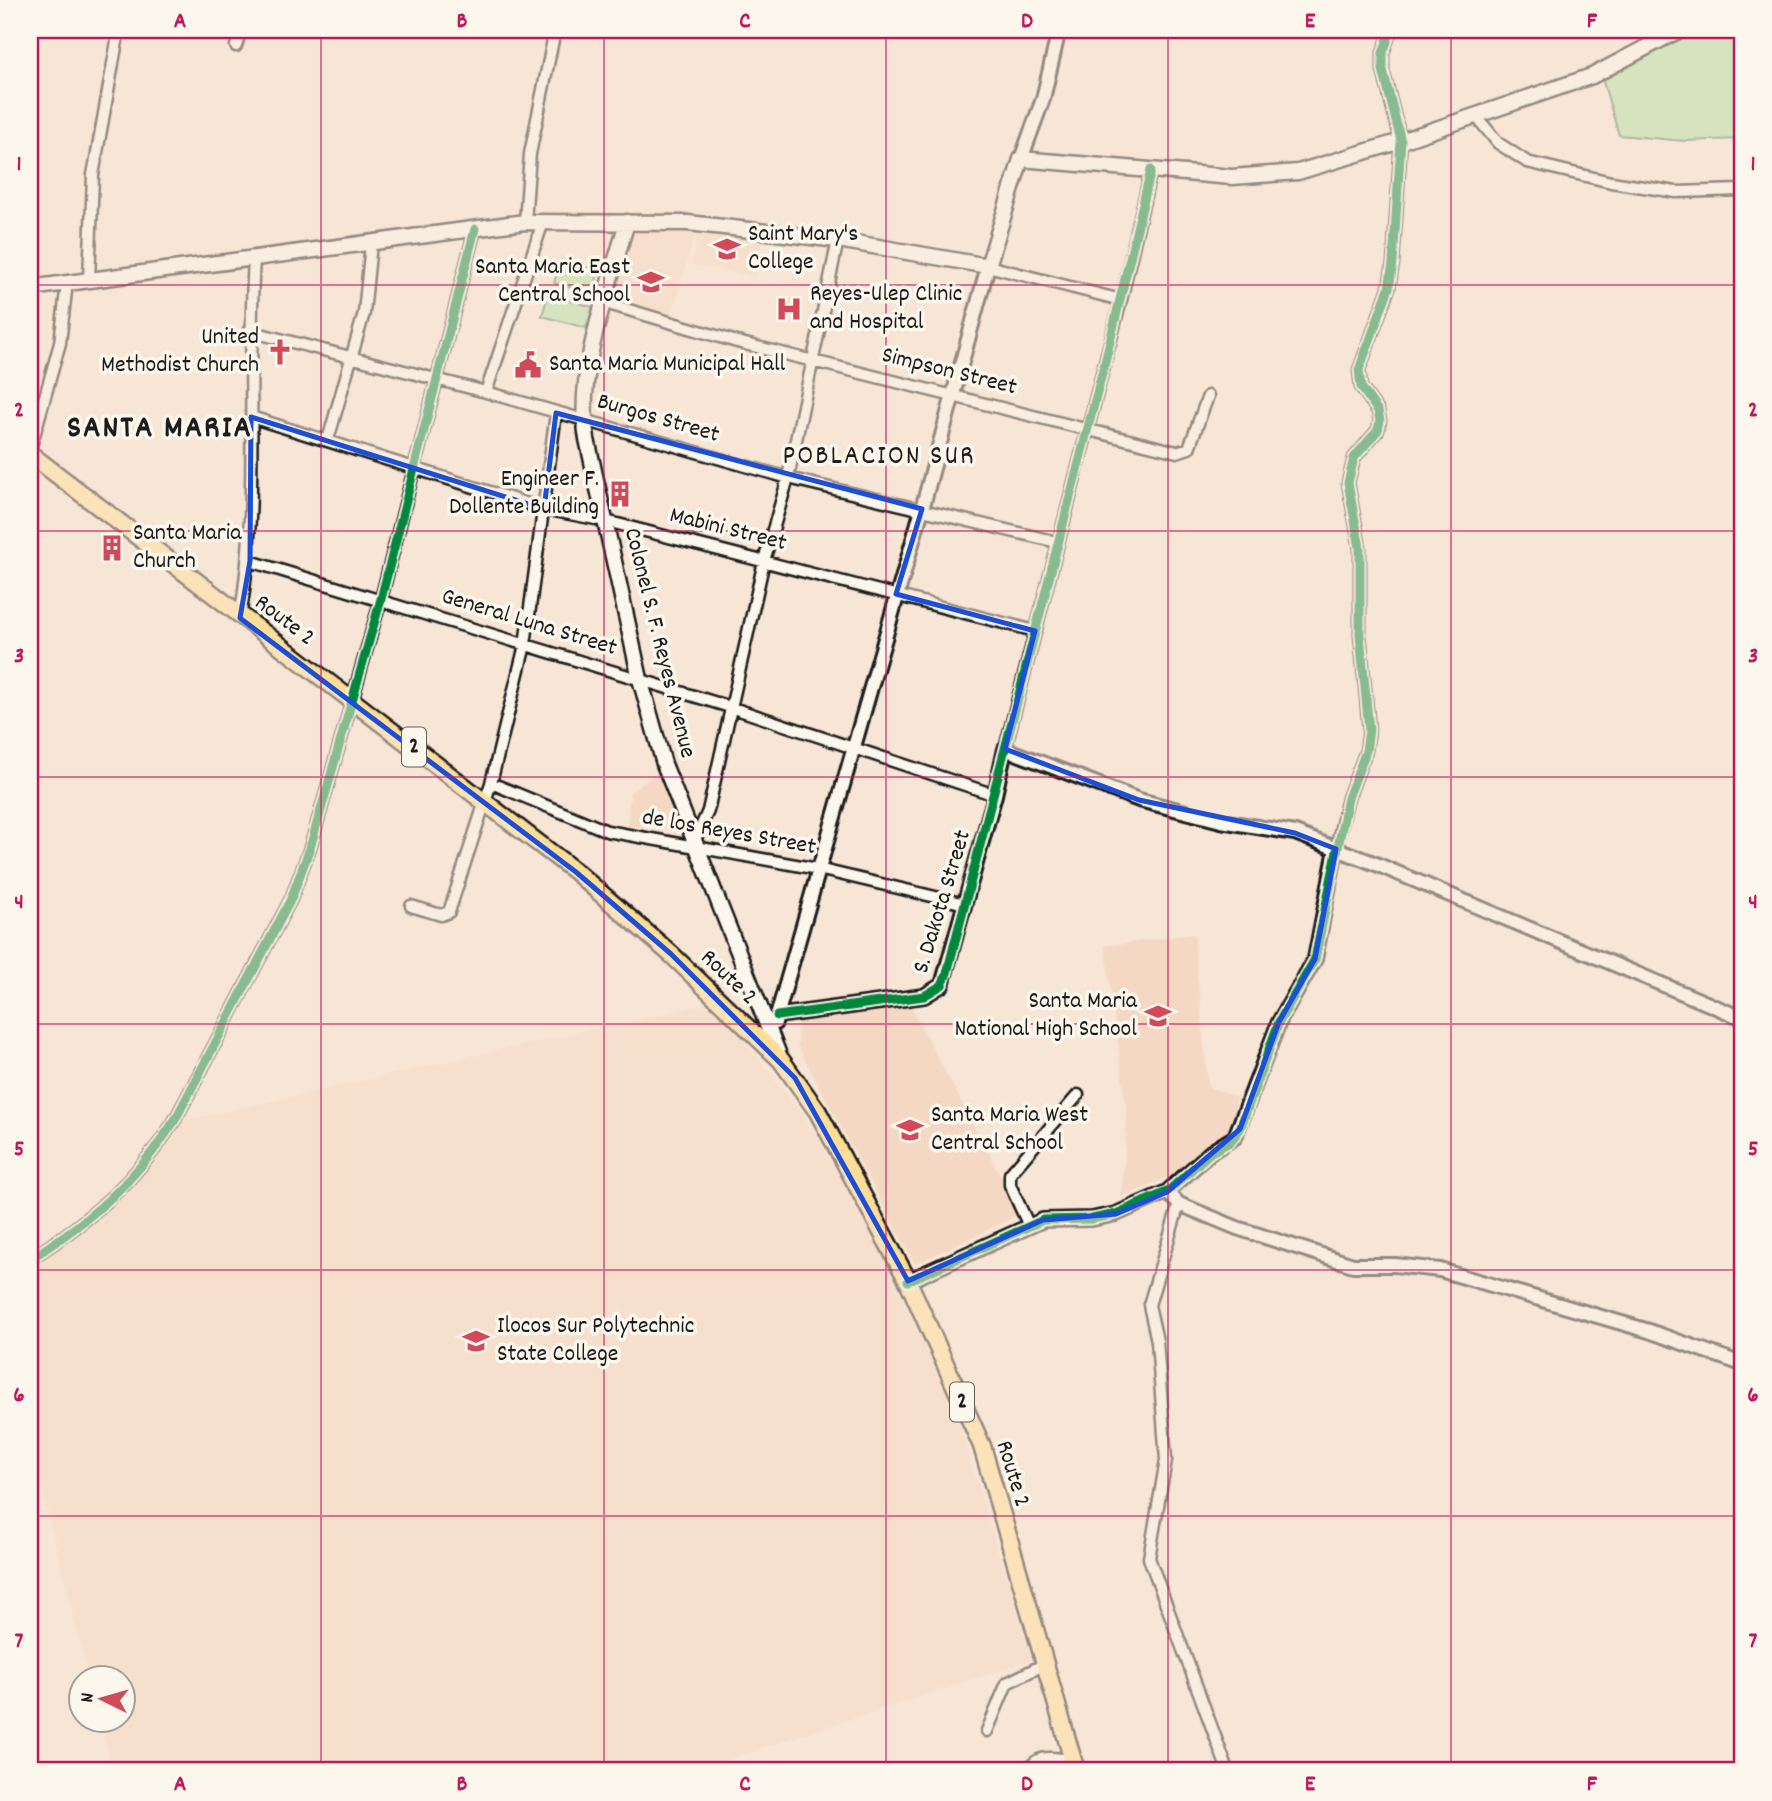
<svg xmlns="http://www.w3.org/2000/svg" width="1772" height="1801" font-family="Dekko,sans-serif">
<rect width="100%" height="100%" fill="#f7e5d5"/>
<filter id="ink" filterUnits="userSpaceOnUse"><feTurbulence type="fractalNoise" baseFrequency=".0143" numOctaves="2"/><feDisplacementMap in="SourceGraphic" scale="14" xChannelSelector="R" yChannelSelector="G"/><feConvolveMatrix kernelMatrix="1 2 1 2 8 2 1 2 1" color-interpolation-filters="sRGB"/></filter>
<g filter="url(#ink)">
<path fill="#f4d8c4" d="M699,225L762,233L755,277L692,265Z
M652,229L695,234L671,318L614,299L633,230Z
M661,770L686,828L628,826L630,793Z
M1194,934L1208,1087L1236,1097L1234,1126L1171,1176L1122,1197L1127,1114L1105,946Z
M907,1000L1021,1214L915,1264L798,1047L796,1013Z
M706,1004L732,1026L805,1117L878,1243L957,1418L1032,1660L691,1771H113L100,1721L122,1720V1678H89L30,1442V1264L126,1194L183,1121Z"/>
<path fill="#abe1a4" stroke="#647e60" stroke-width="2" d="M1702,30H1742V135L1740,139L1685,141L1619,135L1601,75Z
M561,260L599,271L592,294L554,283Z
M548,295L593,307L586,328L542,316Z"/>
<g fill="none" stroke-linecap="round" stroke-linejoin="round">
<g stroke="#1c1c1c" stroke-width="15">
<path id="minor" d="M236,46L241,30
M1476,116L1498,143L1527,162L1611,182L1676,192L1742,190
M525,222L530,154L555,30
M988,266L1121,300
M89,280L93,175L119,30
M605,303L737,342L1177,452L1189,448L1208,396
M249,331L486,392L788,478L1057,542
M486,392L543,222
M251,417L544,509L606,521L1035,631
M328,440L364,313L371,244
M30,450L60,343L67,283
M250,561L730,707L995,795
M240,618C260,500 246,379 254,260
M1005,749L1121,300L1151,170
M491,783L607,831L818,869L965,904
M695,840L708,811L764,561L788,478L838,240
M1336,849L1348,798L1366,751L1369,730L1360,635V548L1348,483L1354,458L1378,430L1380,421L1378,411L1361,387L1359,370L1389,288L1393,263L1401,141L1383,70V53L1391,30
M411,906L441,915L449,912L491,783L525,645L556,413
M1179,1204L1149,1305L1157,1341L1166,1460L1149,1558L1228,1771
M1029,1226L1010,1185V1174L1078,1095
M30,1259C91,1220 136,1181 175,1120L291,899L310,848L381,599L475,229
M987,1731L1007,1683L1045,1664
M1029,1771C1036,1752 1055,1759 1073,1760"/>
</g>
<g stroke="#1c1c1c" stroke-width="18">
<path id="tertiary" d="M1021,159L1043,99L1059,30
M777,1016L924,996L942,985L995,795L1005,749L1139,800L1221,821L1295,833L1376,864L1742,1018
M775,1023L922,509L988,266
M1167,1192L1179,1204L1237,1228L1353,1265H1395L1440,1270L1649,1331L1742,1364
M908,1281L1043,1220L1092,1219L1116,1214L1167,1192L1211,1152L1235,1137L1279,1022L1315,959L1336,849"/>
</g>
<g stroke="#1c1c1c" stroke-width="19">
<path id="secondary" d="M627,222C609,287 575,372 587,439L640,679L664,764L781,1060
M30,288L525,222L688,223L838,240L988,266L1021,159L1232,177L1298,172L1401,141L1592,76L1679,30"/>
</g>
<g stroke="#1c1c1c" stroke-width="21">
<path id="trunk" d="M30,454L576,872L671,954L781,1060L818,1112L908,1281L982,1446L1076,1771"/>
</g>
<use href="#minor" stroke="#fbf7ec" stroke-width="10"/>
<use href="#tertiary" stroke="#fbf7ec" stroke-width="12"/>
<use href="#secondary" stroke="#fbf7ec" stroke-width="14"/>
<use href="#trunk" stroke="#fedd96" stroke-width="16"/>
<g stroke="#fbf7ec" stroke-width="13">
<path id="cycleway" d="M777,1016L924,996L942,985L947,973L1106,358L1151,170
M30,1259C91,1220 136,1181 175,1120L291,899L310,848L381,599L475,229
M908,1281L1043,1220L1092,1219L1116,1214L1167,1192L1211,1152L1230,1142L1240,1129L1279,1022L1315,959L1348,798L1366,751L1369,730L1360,635V548L1348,483L1354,458L1378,430L1380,421L1378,411L1361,387L1359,370L1389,288L1393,263L1401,141L1383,70V53L1391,30"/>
</g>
<use href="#cycleway" stroke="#00873e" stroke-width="9"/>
</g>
</g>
<path d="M0 0H1772V1801H0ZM556,413L922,509L896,594L1035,631L1005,749L1139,800L1295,833L1336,849L1315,959L1279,1022L1240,1129L1167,1192L1116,1214L1043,1220L908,1281L795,1078L671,954L576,872L240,618L250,561L251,417L544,509Z" fill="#f7e5d5" fill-opacity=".55" fill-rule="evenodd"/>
<path fill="none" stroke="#1d4ed8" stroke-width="5" stroke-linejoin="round" d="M556,413L922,509L896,594L1035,631L1005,749L1139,800L1295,833L1336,849L1315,959L1279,1022L1240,1129L1167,1192L1116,1214L1043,1220L908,1281L795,1078L671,954L576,872L240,618L250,561L251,417L544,509Z"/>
<path fill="none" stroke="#c2185b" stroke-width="2" stroke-opacity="0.55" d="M321,30V1771M604,30V1771M886,30V1771M1168,30V1771M1451,30V1771M30,285H1742M30,531H1742M30,777H1742M30,1024H1742M30,1270H1742M30,1516H1742"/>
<defs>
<g id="university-bare" transform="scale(2.1)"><path d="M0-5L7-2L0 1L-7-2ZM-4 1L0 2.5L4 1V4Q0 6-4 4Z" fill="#d1495b" stroke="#fbf7ec" stroke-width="2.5" paint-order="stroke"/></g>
<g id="school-bare" transform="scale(2.1)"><path d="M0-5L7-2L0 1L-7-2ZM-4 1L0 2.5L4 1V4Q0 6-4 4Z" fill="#d1495b" stroke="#fbf7ec" stroke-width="2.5" paint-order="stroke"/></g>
<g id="hospital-bare" transform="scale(2.1)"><path d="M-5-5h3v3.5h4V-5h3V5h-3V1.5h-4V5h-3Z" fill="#d1495b" stroke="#fbf7ec" stroke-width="2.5" paint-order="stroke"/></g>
<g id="church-bare" transform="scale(2.1)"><path d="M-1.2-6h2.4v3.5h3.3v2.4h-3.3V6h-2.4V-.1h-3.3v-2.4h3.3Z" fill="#d1495b" stroke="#fbf7ec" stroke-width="2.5" paint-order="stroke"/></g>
<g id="civic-bare" transform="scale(2.1)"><path d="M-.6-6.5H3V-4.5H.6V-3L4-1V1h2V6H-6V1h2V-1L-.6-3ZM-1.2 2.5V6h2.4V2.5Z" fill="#d1495b" stroke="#fbf7ec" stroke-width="2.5" paint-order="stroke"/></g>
<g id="building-bare" transform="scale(2.1)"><path d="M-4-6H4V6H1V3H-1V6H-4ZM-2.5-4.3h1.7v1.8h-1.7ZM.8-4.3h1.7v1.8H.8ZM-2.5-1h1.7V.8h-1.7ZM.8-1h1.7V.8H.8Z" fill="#d1495b" stroke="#fbf7ec" stroke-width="2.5" paint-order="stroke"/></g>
</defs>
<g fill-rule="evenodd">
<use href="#university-bare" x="727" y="249"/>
<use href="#school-bare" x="651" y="282"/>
<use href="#hospital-bare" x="789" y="309"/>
<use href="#church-bare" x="280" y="352"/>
<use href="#civic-bare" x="528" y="365"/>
<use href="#building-bare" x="620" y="494"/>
<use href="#building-bare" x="112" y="548"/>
<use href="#school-bare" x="1158" y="1016"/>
<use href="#school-bare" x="910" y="1130"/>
<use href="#university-bare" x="476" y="1341"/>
</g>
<g text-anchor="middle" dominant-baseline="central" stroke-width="7" stroke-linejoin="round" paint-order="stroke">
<g fill="#fbf7ec" stroke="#5f5e5a" stroke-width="2">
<rect x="402" y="727.5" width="24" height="39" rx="5"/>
<rect x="950" y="1382.5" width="24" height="39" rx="5"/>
</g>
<g font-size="23" font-weight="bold" fill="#1c1c1c">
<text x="414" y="747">2</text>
<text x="962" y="1402">2</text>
</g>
<g font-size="24" fill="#1c1c1c" stroke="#fbf7ec" text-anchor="start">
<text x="748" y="235">Saint Mary's<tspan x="748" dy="28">College</tspan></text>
<text x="630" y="268" text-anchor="end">Santa Maria East<tspan x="630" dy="28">Central School</tspan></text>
<text x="810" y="295">Reyes-Ulep Clinic<tspan x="810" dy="28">and Hospital</tspan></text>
<text x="259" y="338" text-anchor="end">United<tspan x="259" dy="28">Methodist Church</tspan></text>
<text x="549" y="365">Santa Maria Municipal Hall</text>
<text x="599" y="480" text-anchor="end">Engineer F.<tspan x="599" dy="28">Dollente Building</tspan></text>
<text x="133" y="534">Santa Maria<tspan x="133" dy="28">Church</tspan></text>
<text x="1137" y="1002" text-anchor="end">Santa Maria<tspan x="1137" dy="28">National High School</tspan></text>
<text x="931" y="1116">Santa Maria West<tspan x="931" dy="28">Central School</tspan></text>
<text x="497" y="1327">Ilocos Sur Polytechnic<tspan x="497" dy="28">State College</tspan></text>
</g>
<g font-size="24" fill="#1c1c1c" stroke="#fbf7ec">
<text transform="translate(949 372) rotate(14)">Simpson Street</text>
<text transform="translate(658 419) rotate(16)">Burgos Street</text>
<text transform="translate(728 530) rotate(14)">Mabini Street</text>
<text transform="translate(284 621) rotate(37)">Route 2</text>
<text transform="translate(529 623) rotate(17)">General Luna Street</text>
<text transform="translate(659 643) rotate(76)">Colonel S. F. Reyes Avenue</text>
<text transform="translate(729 833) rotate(10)">de los Reyes Street</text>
<text transform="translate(943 902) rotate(-73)">S. Dakota Street</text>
<text transform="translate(728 978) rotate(44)">Route 2</text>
<text transform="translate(1012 1474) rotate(73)">Route 2</text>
</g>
<g font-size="28" letter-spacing="2" fill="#1c1c1c" stroke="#fbf7ec">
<text x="879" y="458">POBLACION SUR</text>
</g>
<g font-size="32" font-weight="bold" letter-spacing="2" fill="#1c1c1c" stroke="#fbf7ec">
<text x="160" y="430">SANTA MARIA</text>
</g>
</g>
<rect width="1772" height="1801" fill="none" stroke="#fbf7ec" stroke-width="77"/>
<g transform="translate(102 1699) rotate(275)"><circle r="33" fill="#fbf7ec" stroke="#a29f99" stroke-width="2"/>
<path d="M0-5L12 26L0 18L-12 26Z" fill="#d1495b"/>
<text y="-10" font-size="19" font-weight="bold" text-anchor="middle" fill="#1c1c1c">N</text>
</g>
<rect x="38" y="38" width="1696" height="1724" fill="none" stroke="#c2185b" stroke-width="2.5"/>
<g font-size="23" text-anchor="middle" font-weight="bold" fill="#c2185b">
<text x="180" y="27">A</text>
<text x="462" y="27">B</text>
<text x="745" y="27">C</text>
<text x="1027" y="27">D</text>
<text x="1310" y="27">E</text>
<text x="1592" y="27">F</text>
<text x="19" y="170">1</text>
<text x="1753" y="170">1</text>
<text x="19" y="416">2</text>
<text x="1753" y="416">2</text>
<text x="19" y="662">3</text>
<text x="1753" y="662">3</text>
<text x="19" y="908">4</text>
<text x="1753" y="908">4</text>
<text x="19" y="1155">5</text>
<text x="1753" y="1155">5</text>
<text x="19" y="1401">6</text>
<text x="1753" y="1401">6</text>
<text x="19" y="1647">7</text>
<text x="1753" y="1647">7</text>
<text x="180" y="1790">A</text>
<text x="462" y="1790">B</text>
<text x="745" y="1790">C</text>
<text x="1027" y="1790">D</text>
<text x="1310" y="1790">E</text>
<text x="1592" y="1790">F</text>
</g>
</svg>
